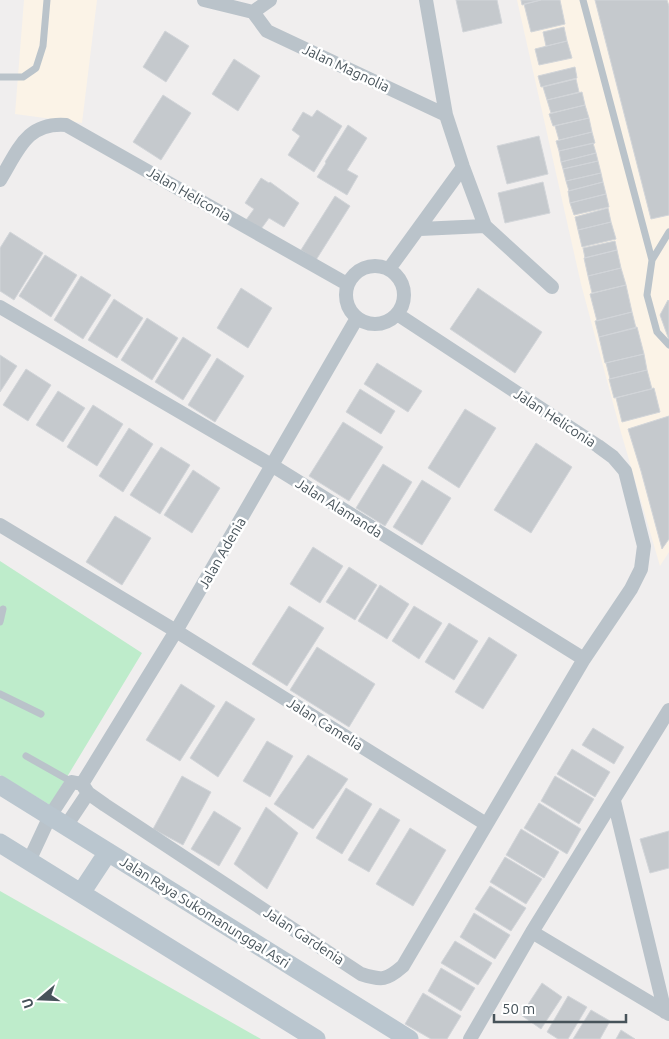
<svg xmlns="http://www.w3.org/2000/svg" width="669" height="1039" font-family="Ubuntu,sans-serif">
<rect width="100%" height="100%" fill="#f0eeee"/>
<path fill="#fbf3e7" d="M24,0H97L82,123L15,114Z
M517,0H669V552L660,566L620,429L581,284Z"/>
<path fill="#beeccb" d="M0,561L142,653L50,805L0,775Z
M0,891L261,1039H0Z"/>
<path fill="#c5c9cd" stroke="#d2d5d9" d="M456,0H497L502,23L463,32Z
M521,0H541L522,5Z
M541,0H560L565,24L531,32L524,4Z
M595,0H667L669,6V215L651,219Z
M564,27L567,41L546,46L543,32Z
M165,31L189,46L166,82L143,67Z
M567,41L572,58L539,65L535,49Z
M234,59L260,76L238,111L212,94Z
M575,67L577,78L541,87L538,76Z
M576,79L579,92L547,100L543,87Z
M582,92L585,105L551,113L547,100Z
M163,95L191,113L161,160L133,142Z
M585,105L589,118L553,126L549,114Z
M317,110L342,126L314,172L288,155L300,136L292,130L303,112L312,117Z
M589,118L592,132L559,140L555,126Z
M348,125L367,138L347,170L358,176L347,195L317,177L326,163L325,162Z
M592,132L595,143L559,151L556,141Z
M539,136L548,174L507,184L497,146Z
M593,143L596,153L561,162L559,151Z
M596,153L598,161L563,169L561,162Z
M598,161L601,173L566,181L563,169Z
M601,173L603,182L569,191L566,181Z
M261,178L269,183L270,182L299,203L284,227L269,218L261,229L246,220L254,209L245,203Z
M543,182L550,213L505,223L498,193Z
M603,182L606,194L570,203L568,191Z
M606,194L609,207L574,215L570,203Z
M335,196L350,206L316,260L301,250Z
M608,208L611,222L578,230L575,217Z
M611,222L616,239L582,247L578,230Z
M10,232L43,253L14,300L0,291V248Z
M615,241L617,250L585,258L583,248Z
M617,250L621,268L588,276L584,258Z
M45,255L77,275L51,317L19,296Z
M621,268L626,285L592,293L588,276Z
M81,276L111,295L83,339L54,320Z
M626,285L632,312L597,321L590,294Z
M241,288L272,308L248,348L217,328Z
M478,288L542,332L515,373L450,329Z
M114,299L143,318L117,358L88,340Z
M668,300L669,301V340L660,315Z
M632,312L636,328L599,337L595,321Z
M147,318L178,338L152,380L121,360Z
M637,327L644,354L605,363L599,337Z
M183,337L211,355L183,400L155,382Z
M644,354L647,370L610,379L606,363Z
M0,355L17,366L0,392Z
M217,358L244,376L215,422L188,405Z
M377,363L422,391L408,412L364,384Z
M26,369L51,385L28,421L3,405Z
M647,370L652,389L614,398L609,379Z
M654,388L660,412L622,422L616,398Z
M360,389L395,411L381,434L346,412Z
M58,391L85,408L63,442L36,425Z
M93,405L123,424L97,466L67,447Z
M465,409L496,428L459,488L428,468Z
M669,416V539L662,549L641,471L628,429Z
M343,422L383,447L349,501L309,476Z
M129,428L153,444L123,492L99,476Z
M536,443L572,467L531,533L494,510Z
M161,447L190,465L160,514L130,495Z
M383,464L412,482L385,526L356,508Z
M193,470L220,488L192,533L164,515Z
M422,480L451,498L422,545L393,527Z
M115,516L151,538L122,585L86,562Z
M313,547L343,566L320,603L290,584Z
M349,567L377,585L355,620L326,602Z
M380,585L409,604L387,639L358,621Z
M289,606L324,628L287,686L252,664Z
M414,606L442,623L419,659L392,641Z
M449,623L478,641L454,680L425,662Z
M489,637L517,655L483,709L455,692Z
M317,647L375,684L349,727L290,690Z
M181,684L215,706L180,761L146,740Z
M226,701L255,719L218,777L190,758Z
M593,728L624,747L614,764L582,745Z
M267,741L293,756L270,797L243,781Z
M572,749L610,772L595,797L557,774Z
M308,755L348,779L313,829L274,804Z
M182,776L211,792L183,845L153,829Z
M555,776L594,799L579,824L541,801Z
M346,788L372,804L342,854L316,838Z
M539,803L581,829L567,854L524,828Z
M266,807L298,833L267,889L234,864Z
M380,808L400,820L369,872L348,860Z
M214,811L241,828L219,866L191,849Z
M410,828L446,850L413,906L376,884Z
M521,829L559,852L544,878L506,855Z
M669,831V868L650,873L640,839Z
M505,857L542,879L526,904L490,882Z
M490,886L526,908L511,931L475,909Z
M474,913L510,935L495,959L460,937Z
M455,941L492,963L478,985L441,963Z
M441,968L475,988L461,1011L428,991Z
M542,983L562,997L541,1029L521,1015Z
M423,993L461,1016L447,1039H431L405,1024Z
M568,996L587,1007L568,1039H558L547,1032Z
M591,1010L610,1021L600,1039H573Z
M621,1030L635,1039H616Z"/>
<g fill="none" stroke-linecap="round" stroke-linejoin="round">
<path stroke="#bac3ca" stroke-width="7" d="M583,0L652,260L647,295L657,332L669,345
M0,77H23L36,68L43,46L47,0
M652,260L669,232
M0,622L3,609
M0,694L41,714
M26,756L72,782"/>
<path stroke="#bac3ca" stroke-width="14" d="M204,0L253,12
M270,0L253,12L267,31L446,115
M426,0L446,115L463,167L485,226
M0,180C18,151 26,122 66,125L347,284
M420,229L485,226L552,287
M346 295a29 29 0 1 1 58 0a29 29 0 1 1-58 0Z
M389,269L463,167
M0,307L273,466L584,659
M0,525L176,631L486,824
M82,784L176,631L357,318
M614,801L665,1012
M66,826L88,793
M29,861L50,816L72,782L82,784L88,793L105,805L361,974C382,981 387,980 403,966L584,659L631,589L641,569L644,546L625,471L613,457L598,446L397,314
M532,932L669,1014
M470,1039L532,932L669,710"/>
<path stroke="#bac6cf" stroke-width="19" d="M0,785L409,1039
M0,843L316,1039
M81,893L108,852"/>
</g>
<g text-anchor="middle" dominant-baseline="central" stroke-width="5" stroke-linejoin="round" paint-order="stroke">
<g font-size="14" fill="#47535a" stroke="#fff">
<text transform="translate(346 68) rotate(25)">Jalan Magnolia</text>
<text transform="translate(189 194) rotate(30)">Jalan Heliconia</text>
<text transform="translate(555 418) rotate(33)">Jalan Heliconia</text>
<text transform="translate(339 508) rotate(32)">Jalan Alamanda</text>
<text transform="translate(222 553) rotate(-60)">Jalan Adenia</text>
<text transform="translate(325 724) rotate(32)">Jalan Camelia</text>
<text transform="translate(205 912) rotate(32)">Jalan Raya Sukomanunggal Asri</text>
<text transform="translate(304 936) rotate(33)">Jalan Gardenia</text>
</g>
</g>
<g transform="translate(40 999) rotate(251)" stroke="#ffffff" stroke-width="4" paint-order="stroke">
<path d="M0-4L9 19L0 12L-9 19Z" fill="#47535a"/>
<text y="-8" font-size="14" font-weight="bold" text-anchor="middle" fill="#47535a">U</text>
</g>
<path d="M494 1014v8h132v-8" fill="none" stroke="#47535a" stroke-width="2.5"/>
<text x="502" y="1014" font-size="15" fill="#47535a" stroke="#ffffff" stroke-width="4" paint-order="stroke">50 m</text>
</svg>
